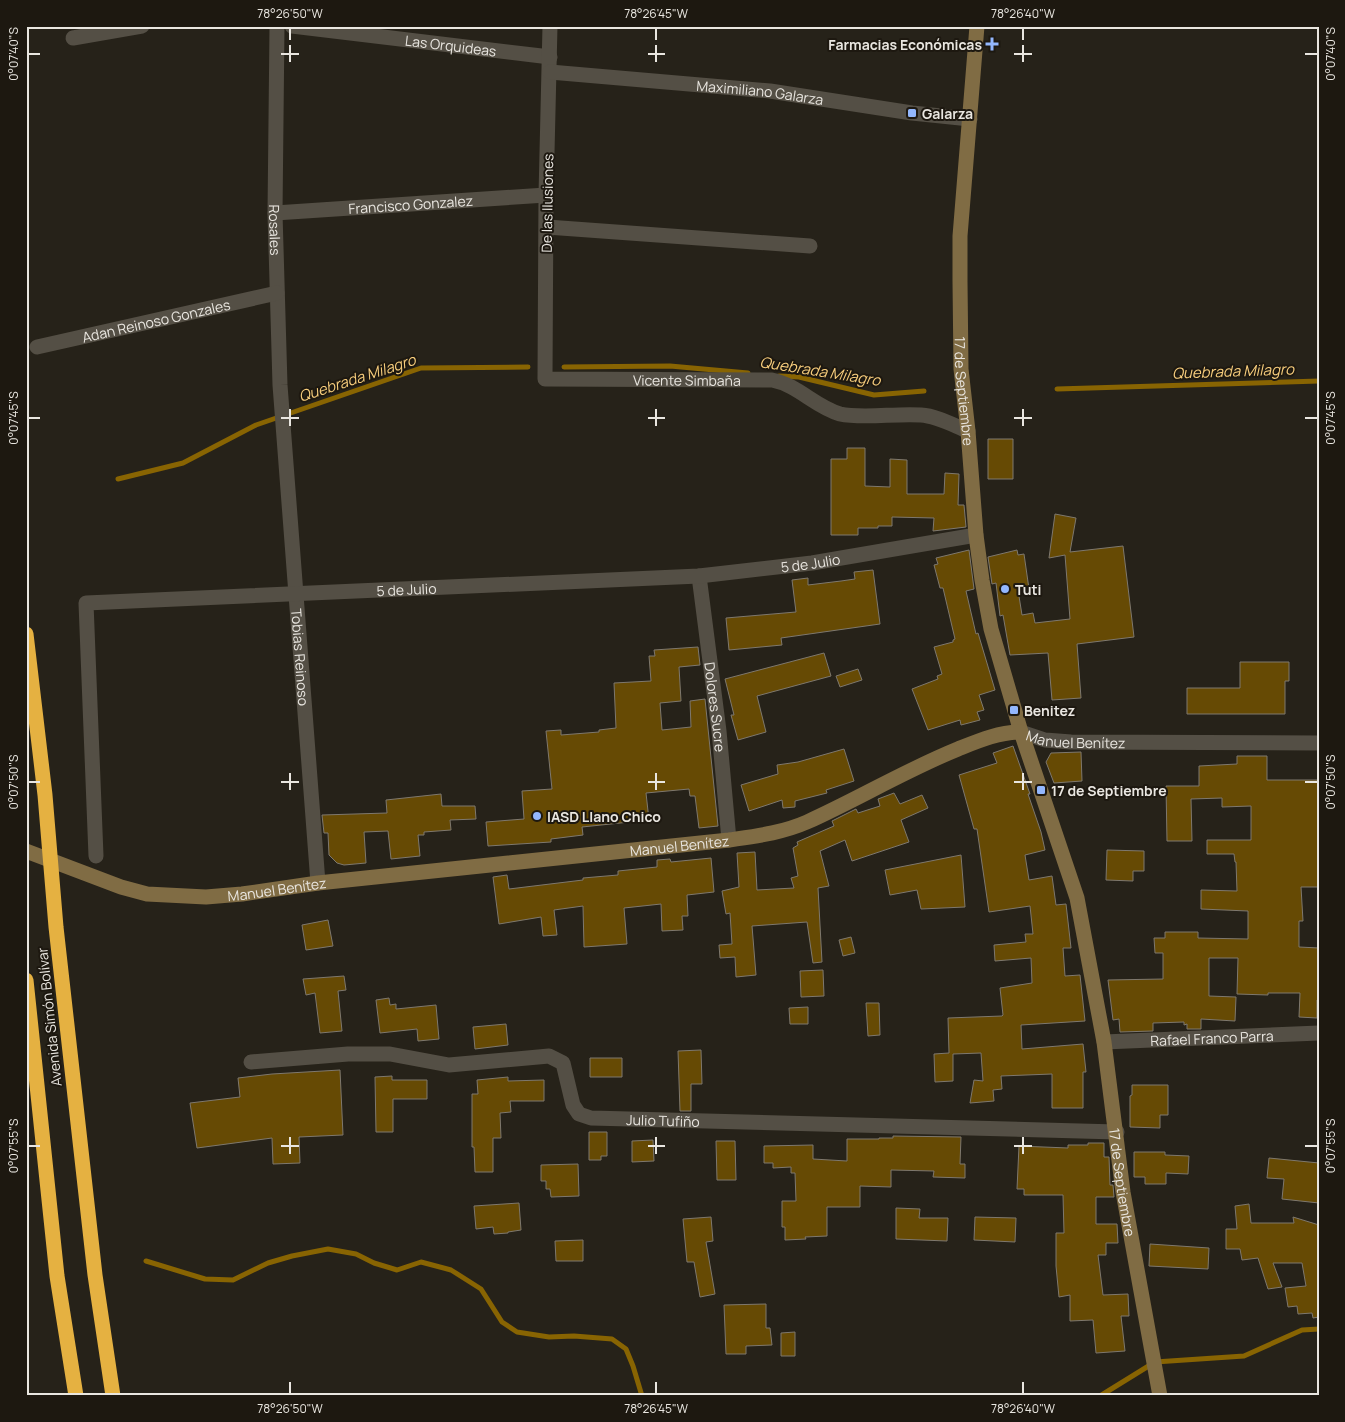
<svg xmlns="http://www.w3.org/2000/svg" width="1345" height="1422" font-family="Manrope,sans-serif">
<rect width="100%" height="100%" fill="#262219"/>
<g fill="none" stroke-linecap="round" stroke-linejoin="round">
<path stroke="#886402" stroke-width="5" d="M564,367L670,366L748,373
M779,376L799,377L874,395L924,391
M1057,389L1319,381
M118,479L183,463L256,425L421,368L528,367
M146,1261L205,1279L233,1280L268,1263L292,1256L328,1249L356,1254L374,1263L397,1270L421,1262L451,1270L481,1289L502,1322L517,1332L549,1337L574,1336L612,1339L626,1349L633,1366L642,1396
M1100,1396L1155,1362L1244,1356L1302,1330L1319,1329"/>
</g>
<path fill="#664a04" stroke="#7e786e" d="M988,439H1013V479H988Z
M847,448H865V486L890,487V459L907,460V494H944L945,473L959,474L958,505H964L966,527L933,531L934,518L892,517V526H878V528H858V535H831V459H847Z
M1055,514L1076,518L1070,552L1123,546L1134,637L1077,644L1081,698L1052,700L1048,653L1010,655L1003,615L1000,616L996,583L992,584L988,557L1017,550L1018,555L1024,554L1029,589L1018,590L1022,615L1033,613L1035,623L1070,619L1065,555L1049,558Z
M969,550L974,589L966,591L976,634L978,633L995,690L979,695L984,710L977,712L980,720L961,725L960,720L928,730L912,689L938,679L937,676L942,674L934,647L953,642V640L955,639L943,588H940L934,565L938,564L936,558Z
M873,570L880,624L781,638L782,645L729,650L726,618L796,612L792,580L808,578V585L841,581L855,579L854,572Z
M698,647L700,665L679,667L681,701L660,703L662,730L691,727L690,701L705,699L718,826L699,828L695,796H690L689,789L646,793L649,820L582,827L583,835L551,839V842L488,846L486,822L524,819L522,791L552,789L546,731L561,730V735L599,732V730L616,728L614,683L651,681L649,656H655L654,650Z
M824,653L831,676L757,696L766,732L738,740L731,715H734L725,679Z
M1240,662H1289V681H1285V714H1187V688H1240Z
M858,669L862,680L840,687L836,676Z
M1013,746L1030,794H1028L1041,832L1045,850L1025,855L1029,880L1052,876L1056,905L1066,904L1071,948H1063L1065,976L1080,975L1085,1021L1021,1025L1022,1049L1083,1044L1086,1072H1083V1108H1052V1074L1001,1076L1002,1089L993,1090L994,1101L970,1103L974,1080L983,1081L981,1053L953,1054V1081L935,1082L934,1054L949,1053L948,1018L1002,1016L1003,1015L1000,988L1032,983L1031,958L995,961L994,945L1026,942L1025,934H1033L1030,906L989,912L977,829H974L959,775L997,763L993,753Z
M844,749L854,781L826,790L827,793L795,801V807L783,808L782,800L749,811L741,785L778,774L777,765L798,762Z
M1081,752L1082,781L1054,783L1046,762L1051,753Z
M1237,756H1267V780H1319V887H1301L1303,921H1299V947L1319,948V999L1317,1000V1018L1299,1017L1300,993H1268V995L1237,994L1238,958H1209V996L1236,997L1235,1021L1201,1019V1029H1187V1024L1184,1025V1022L1153,1023V1031L1120,1032L1119,1019L1113,1020L1108,980L1163,979V953H1155L1154,938H1165V932H1198V938L1248,939V911L1201,909V890L1237,891L1236,862H1235L1234,854H1207V840H1251V806L1222,807V798L1191,799L1192,841H1167L1166,786H1199V766L1237,764Z
M894,793L900,804L922,795L928,808L901,820L909,842L852,861L845,840L820,851L829,886L818,888L822,962L813,963L807,922L752,926L756,975L736,977L735,957L720,958L719,945L732,944L730,913L726,914L722,891L739,887L737,853L755,852L757,890L794,888L791,878L798,876L793,848L798,845L797,842L834,826L832,821L856,809L858,813L880,806L878,799Z
M441,794L442,806H475L476,819L450,820L451,830L424,832V835H418L420,856L391,859L388,831L364,832L366,863L344,865L337,863L329,855L328,833H324L322,815L387,813L386,800Z
M1107,850L1144,851V871H1133V881L1106,880Z
M961,855L965,907L921,909L917,890L890,895L885,870Z
M711,858L714,892L687,895L688,916H682L683,930L662,931L661,904L624,908L627,944L584,947L583,906L554,910L557,935L543,936L541,917L499,924L493,877L507,875L509,889L583,880V878L618,875V871L657,867V860L670,859L671,862Z
M328,920L333,946L306,950L302,925Z
M851,937L855,953L843,956L839,940Z
M823,970L824,996L801,997L800,971Z
M344,976L346,990L338,991L342,1031L320,1033L315,993L306,995L303,979Z
M389,998L390,1005L396,1004V1009L436,1005L439,1039L418,1041L417,1029L380,1033L376,1000Z
M866,1003H879L880,1035L868,1036Z
M808,1007V1024H790L789,1008Z
M506,1024L508,1045L475,1049L473,1027Z
M701,1050L702,1084H691V1111H680L678,1051Z
M590,1058H622V1077H590Z
M340,1070L343,1135L299,1137L300,1163L273,1164L272,1138L197,1148L190,1103L240,1097L238,1078L272,1074Z
M392,1076V1080H427V1099H393V1132H376L375,1077Z
M508,1077V1081L544,1080V1101H510L511,1112L500,1113L501,1138H493V1172H475L474,1147H472V1094H478L477,1080Z
M1132,1085H1168V1115H1160V1128L1130,1127V1096L1132,1095Z
M589,1132H607V1156H601V1160H589Z
M893,1136L961,1137L960,1164H965V1178L933,1177L934,1171L891,1170V1187L860,1186V1207H827V1236L805,1237L806,1239L785,1240V1227H782V1201H796L795,1173H791V1167L773,1168V1163H764V1146L813,1145V1159L847,1161V1139H879V1138H893Z
M653,1140L654,1161L632,1162V1141Z
M716,1141H735L736,1180H717Z
M1088,1143H1104V1157H1109L1110,1185H1113L1114,1197H1096V1224H1117L1118,1243H1106V1255H1098L1103,1295L1128,1294L1129,1316H1121L1125,1351L1096,1353L1093,1320L1070,1321V1295L1059,1297L1056,1266V1233H1064L1063,1195H1024V1189H1017L1019,1146L1068,1148V1145H1088Z
M1134,1152H1165V1155L1189,1156L1188,1174L1166,1173V1184H1145V1177H1134Z
M1269,1158L1319,1163V1203L1282,1199L1284,1179L1267,1178Z
M578,1164L579,1196L551,1197L550,1189H546V1181H541V1165Z
M519,1203L521,1230L508,1232V1233L494,1234L493,1227L476,1229L474,1206Z
M1249,1204L1251,1223H1294L1293,1217L1319,1225V1317L1313,1318L1312,1313L1298,1314L1297,1306L1288,1307L1285,1288L1306,1286L1302,1263H1273L1282,1287L1268,1289L1258,1258L1242,1260L1240,1249H1226V1229H1237L1235,1206Z
M896,1208L920,1209L919,1218H948L947,1241L896,1239Z
M711,1217L713,1241L706,1242L715,1294L700,1297L694,1262H687L683,1219Z
M975,1217L1016,1218L1015,1242L974,1240Z
M583,1240V1261H556L555,1241Z
M1150,1244L1209,1248L1208,1269L1149,1266Z
M766,1304V1328H770L772,1345L746,1346V1354H726L724,1305Z
M795,1332V1356H781V1333Z"/>
<g fill="none" stroke-linecap="round" stroke-linejoin="round">
<g stroke="#544f45" stroke-width="15">
<path id="s1" d="M277,26L275,213L280,385L318,883"/>
<path id="s2" d="M292,26L550,57"/>
<path id="s3" d="M550,26L546,195L545,379L772,380C798,385 815,407 840,414C863,419 896,413 921,415C937,416 953,425 968,431"/>
<path d="M73,38L142,26"/>
<path id="s4" d="M550,72L770,91L912,113L970,119"/>
<path id="s5" d="M275,213L546,195"/>
<path d="M547,227L810,246"/>
<path id="s6" d="M37,347L277,293"/>
<path id="s7" d="M699,576L719,731L729,840"/>
<path id="s8" d="M1021,732L1045,740L1071,742L1319,743"/>
<path id="s9" d="M96,856L86,603L699,576L812,563L976,535"/>
<path id="s10" d="M1104,1042L1319,1033"/>
<path id="s11" d="M251,1062L348,1054H390L449,1065L549,1056L563,1063L573,1105L579,1114L591,1118L1117,1132"/>
</g>
<g stroke="#806c44" stroke-width="15">
<path id="s12" d="M977,26L960,236V281L961,369L968,431L976,535L982,580L991,629L1021,732L1077,898L1104,1042L1123,1192L1160,1396"/>
<path id="s13" d="M26,851L121,887L147,894L206,897L242,894L318,883L729,840C756,836 782,833 807,822C858,799 906,770 958,749C978,741 999,732 1021,732"/>
</g>
<path stroke="#e5b141" stroke-width="15" d="M26,634L45,795L56,927L95,1275L113,1396
M26,980L57,1276L76,1396"/>
</g>
<path fill="none" stroke="#e9e6e0" stroke-width="2" d="M290,28V40M656,28V40M1023,28V40M290,45V62M656,45V62M1023,45V62M28,54H40M281,54H299M648,54H665M1014,54H1032M1305,54H1318M290,409V426M656,409V426M1023,409V426M28,418H40M281,418H299M648,418H665M1014,418H1032M1305,418H1318M290,773V790M656,773V790M1023,773V790M28,782H40M281,782H299M648,782H665M1014,782H1032M1305,782H1318M290,1137V1154M656,1137V1154M1023,1137V1154M28,1146H40M281,1146H299M648,1146H665M1014,1146H1032M1305,1146H1318M290,1382V1394M656,1382V1394M1023,1382V1394"/>
<g fill="#93b7fd" stroke="#1d1810" stroke-width="2">
<path d="M989.5 36.5h5v5h5v5h-5v5h-5v-5h-5v-5h5z"/>
<rect x="907" y="108" width="10" height="10" rx="2.5"/>
<circle cx="1005" cy="589" r="5"/>
<rect x="1009" y="705" width="10" height="10" rx="2.5"/>
<rect x="1036" y="785" width="10" height="10" rx="2.5"/>
<circle cx="537" cy="816" r="5"/>
</g>
<g text-anchor="middle" dominant-baseline="central" stroke-width="4" stroke-linejoin="round" paint-order="stroke">
<g font-size="14" font-weight="bold" fill="#e9e6e0" stroke="#1d1810" text-anchor="start">
<text x="982" y="44" text-anchor="end">Farmacias Económicas</text>
<text x="922" y="113">Galarza</text>
<text x="1015" y="589">Tuti</text>
<text x="1024" y="710">Benitez</text>
<text x="1051" y="790">17 de Septiembre</text>
<text x="547" y="816">IASD Llano Chico</text>
</g>
<g font-size="14" fill="#e9e6e0" stroke="#1d1810">
<text stroke="none"><textPath href="#s2" startOffset="160">Las Orquideas</textPath></text>
<text stroke="none"><textPath href="#s4" startOffset="211">Maximiliano Galarza</textPath></text>
<text transform="translate(547 203) rotate(-89)">De las Ilusiones</text>
<text stroke="none"><textPath href="#s5" startOffset="136">Francisco Gonzalez</textPath></text>
<text stroke="none"><textPath href="#s1" startOffset="204">Rosales</textPath></text>
<text stroke="none"><textPath href="#s6" startOffset="122">Adan Reinoso Gonzales</textPath></text>
<text stroke="none"><textPath href="#s3" startOffset="495">Vicente Simbaña</textPath></text>
<text stroke="none"><textPath href="#s12" startOffset="366">17 de Septiembre</textPath></text>
<text stroke="none"><textPath href="#s9" startOffset="979">5 de Julio</textPath></text>
<text stroke="none"><textPath href="#s9" startOffset="574">5 de Julio</textPath></text>
<text stroke="none"><textPath href="#s1" startOffset="632">Tobias Reinoso</textPath></text>
<text stroke="none"><textPath href="#s7" startOffset="132">Dolores Sucre</textPath></text>
<text stroke="none"><textPath href="#s8" startOffset="56">Manuel Benítez</textPath></text>
<text stroke="none"><textPath href="#s13" startOffset="664">Manuel Benítez</textPath></text>
<text stroke="none"><textPath href="#s13" startOffset="259">Manuel Benítez</textPath></text>
<text transform="translate(49 1017) rotate(-96)">Avenida Simón Bolívar</text>
<text stroke="none"><textPath href="#s10" startOffset="108">Rafael Franco Parra</textPath></text>
<text stroke="none"><textPath href="#s11" startOffset="454">Julio Tufiño</textPath></text>
<text stroke="none"><textPath href="#s12" startOffset="1176">17 de Septiembre</textPath></text>
</g>
<g font-size="15" font-style="italic" fill="#f8ce7d" stroke="#1d1810">
<text transform="translate(820 371) rotate(9)">Quebrada Milagro</text>
<text transform="translate(1233 371) rotate(-2)">Quebrada Milagro</text>
<text transform="translate(357 378) rotate(-18)">Quebrada Milagro</text>
</g>
</g>
<rect width="1345" height="1422" fill="none" stroke="#1d1810" stroke-width="55"/>
<rect x="28" y="28" width="1290" height="1366" fill="none" stroke="#e9e6e0" stroke-width="2"/>
<g font-size="12" text-anchor="middle" fill="#e9e6e0">
<text x="290" y="18">78°26'50"W</text>
<text x="656" y="18">78°26'45"W</text>
<text x="1023" y="18">78°26'40"W</text>
<text transform="translate(14 54) rotate(-90)" y="4">0°07'40"S</text>
<text transform="translate(1331 54) rotate(-90)" y="4">0°07'40"S</text>
<text transform="translate(14 418) rotate(-90)" y="4">0°07'45"S</text>
<text transform="translate(1331 418) rotate(-90)" y="4">0°07'45"S</text>
<text transform="translate(14 782) rotate(-90)" y="4">0°07'50"S</text>
<text transform="translate(1331 782) rotate(-90)" y="4">0°07'50"S</text>
<text transform="translate(14 1146) rotate(-90)" y="4">0°07'55"S</text>
<text transform="translate(1331 1146) rotate(-90)" y="4">0°07'55"S</text>
<text x="290" y="1413">78°26'50"W</text>
<text x="656" y="1413">78°26'45"W</text>
<text x="1023" y="1413">78°26'40"W</text>
</g>
</svg>
